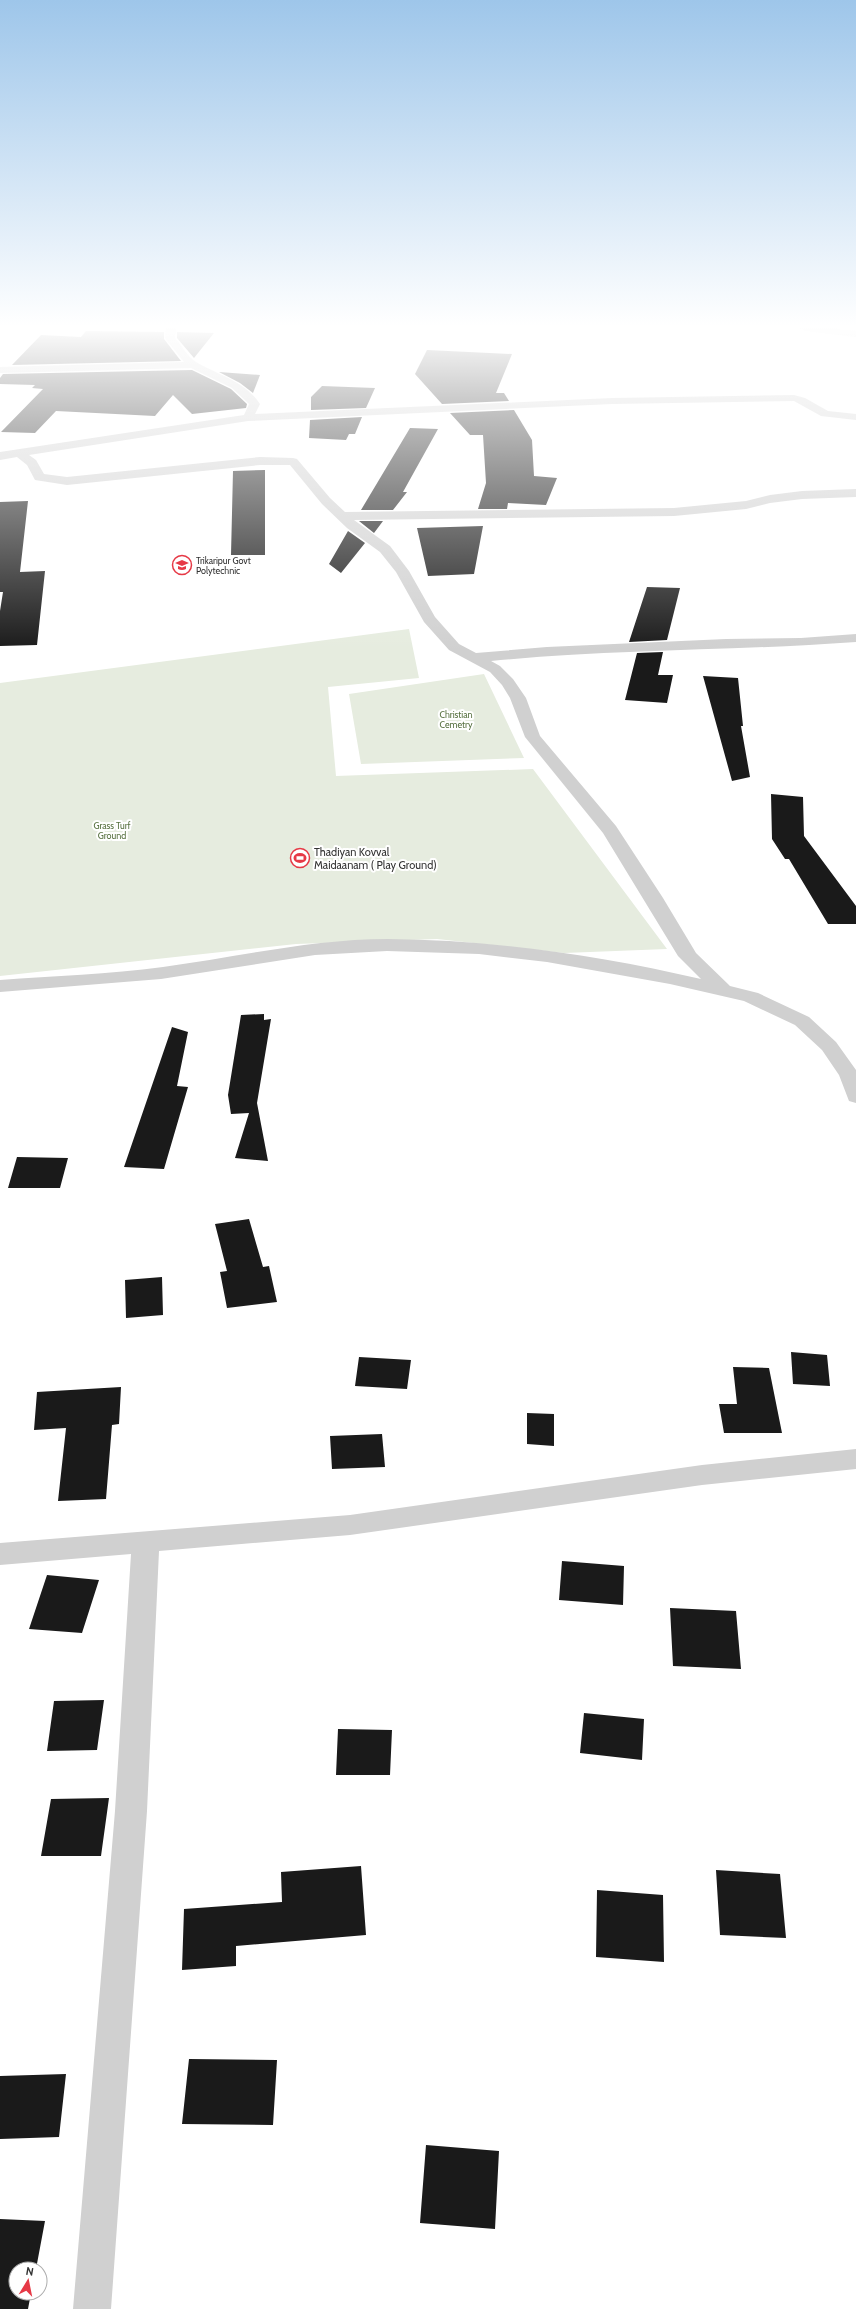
<svg xmlns="http://www.w3.org/2000/svg" width="856" height="2309" font-family="Cabin,sans-serif">
<rect width="100%" height="100%" fill="#fff"/>
<path fill="#e6ecdf" d="M409,629L419,678L328,687L336,776L533,769L667,949L564,953L437,939L296,944L0,976V683Z
M484,674L524,758L361,764L349,694Z"/>
<path fill="#1a1a1a" d="M86,331L164,332V339L181,361L12,365L41,335L81,337Z
M177,332L214,333L194,358L177,338Z
M427,350L512,354L496,393H504L509,401L442,404L415,374Z
M192,370L231,389L247,404L246,408L192,414L173,395L155,416L56,411L35,433L1,432L43,389L32,388L35,385L0,384V378L3,374Z
M219,372L260,375L253,393L240,383Z
M322,386L375,388L366,408L311,410V397Z
M514,410L532,440L534,476L557,478L546,505L508,503L507,509H478L486,483L483,435H470L450,413Z
M362,417L355,434H349L346,440L309,438L310,420Z
M410,428L438,429L403,492H407L393,510H361Z
M265,470V555H231L233,471Z
M28,501L20,572L45,571L37,645L0,646V611L3,592H0V502Z
M359,521H383L374,533Z
M483,526L474,574L428,576L417,528Z
M348,531L365,543L341,573L329,564Z
M647,587L680,588L667,640L629,642Z
M663,652L658,675H673L667,703L625,700L637,653Z
M703,676L738,678L743,726H741L750,777L732,781Z
M771,794L803,797L804,836L856,906V924H828L789,859H785L772,839Z
M264,1014V1020L271,1019L257,1103L268,1161L235,1158L249,1113L231,1114L228,1095L241,1015Z
M172,1027L188,1032L177,1086L188,1087L164,1169L124,1167Z
M17,1157L68,1158L60,1188H8Z
M249,1219L263,1267L269,1266L277,1302L227,1308L220,1272L227,1271L215,1224Z
M162,1277L163,1315L126,1318L125,1280Z
M791,1352L827,1355L830,1386L793,1384Z
M359,1357L411,1360L407,1389L355,1386Z
M733,1367L769,1368L782,1433H724L719,1404H737Z
M121,1387L119,1424L112,1425L106,1499L58,1501L66,1428L34,1430L37,1392Z
M527,1413L554,1414V1446L527,1444Z
M382,1434L385,1467L332,1469L330,1436Z
M562,1561L624,1566L623,1605L559,1600Z
M47,1575L99,1580L82,1633L29,1629Z
M670,1608L736,1611L741,1669L673,1666Z
M104,1700L97,1750L47,1751L54,1701Z
M584,1713L644,1719L642,1760L580,1753Z
M338,1729L392,1730L390,1775H336Z
M109,1798L101,1856H41L51,1799Z
M361,1866L366,1935L236,1946V1966L182,1970L184,1909L282,1902L281,1872Z
M716,1870L780,1874L786,1938L720,1935Z
M597,1890L663,1895L664,1962L596,1957Z
M189,2059L277,2060L273,2125L182,2124Z
M66,2074L59,2137L0,2139V2076Z
M426,2145L499,2151L495,2229L420,2223Z
M0,2219L45,2221L36,2269H16V2293H31L28,2309H0Z"/>
<g fill="none" stroke-linecap="round" stroke-linejoin="round">
<path fill="#d0d0d0" fill-rule="evenodd" d="M166,328H176L175,338C181,345 187,356 196,362C218,375 245,381 260,404L255,414L612,398L794,395L805,398L828,411L856,414V420L821,416L794,401L612,404L248,421L29,455L36,460L44,474L67,477L260,457L293,458L297,459L330,498L345,512L674,508L746,501L770,495L802,491L856,489V497L802,499L770,503L746,509L674,516L354,520L390,546L409,571L435,617L459,644L476,653L547,647L726,639L801,638L856,634V642C734,651 612,649 491,661L500,666L513,679L526,698L540,736L616,826L663,898L696,953L730,986L758,993L809,1017L836,1042L856,1070V1103L849,1101L839,1075L822,1050L795,1025L744,1001L670,984L547,962L479,954L387,951L315,955L161,979L0,992V980C54,976 109,974 163,967C238,957 312,939 388,939C494,940 598,955 701,979L678,956L603,833L525,737L510,698L502,685L490,672L449,650L424,622L396,572L380,552L347,528L322,504L290,465H260L67,485L35,480L27,465L17,457L0,460V452L244,415L249,404L232,388L191,368L0,373V367L184,362L165,338Z
M800,328H829L856,331V337L805,331Z
M856,1449V1469L702,1485L350,1535L159,1551L147,1811L111,2309H73L115,1811L131,1554L0,1565V1543L350,1515L702,1465Z"/>
</g>
<linearGradient id="sky" x2="0" y2="1"><stop stop-color="#9ec6ea"/><stop offset="0.5" stop-color="#fff"/><stop offset="1" stop-color="#fff" stop-opacity="0"/></linearGradient>
<rect width="856" height="651" fill="url(#sky)"/>
<defs>
<g id="university-ring" transform="scale(1)"><circle r="9.5" fill="#fff" stroke="#e63946" stroke-width="1.5"/><path d="M0-5L7-2L0 1L-7-2ZM-4 1L0 2.5L4 1V4Q0 6-4 4Z" fill="#e63946"/></g>
<g id="stadium-ring" transform="scale(1)"><circle r="9.5" fill="#fff" stroke="#e63946" stroke-width="1.5"/><path d="M0-5a6.5 5 0 1 0 0 10a6.5 5 0 1 0 0-10ZM-3.5-1.8h7v3.6h-7Z" fill="#e63946"/></g>
</defs>
<g fill-rule="evenodd">
<use href="#university-ring" x="182" y="565"/>
<use href="#stadium-ring" x="300" y="858"/>
</g>
<g text-anchor="middle" dominant-baseline="central" stroke-width="4" stroke-linejoin="round" paint-order="stroke">
<g font-size="9" fill="#333" stroke="#fff" text-anchor="start">
<text x="196" y="560">Trikaripur Govt<tspan x="196" dy="10">Polytechnic</tspan></text>
</g>
<g font-size="9" fill="#56703f" stroke="#fff">
<text x="456" y="714">Christian<tspan x="456" dy="10">Cemetry</tspan></text>
<text x="112" y="825">Grass Turf<tspan x="112" dy="10">Ground</tspan></text>
</g>
<g font-size="11" fill="#333" stroke="#fff" text-anchor="start">
<text x="314" y="852">Thadiyan Kovval<tspan x="314" dy="13">Maidaanam ( Play Ground)</tspan></text>
</g>
</g>
<g transform="translate(28 2281) rotate(10)"><circle r="19" fill="#ffffff" stroke="#adadad"/>
<path d="M0-3L7 15L0 10L-7 15Z" fill="#e63946"/>
<text y="-6" font-size="11" font-weight="bold" text-anchor="middle" fill="#333333">N</text>
</g>
</svg>
